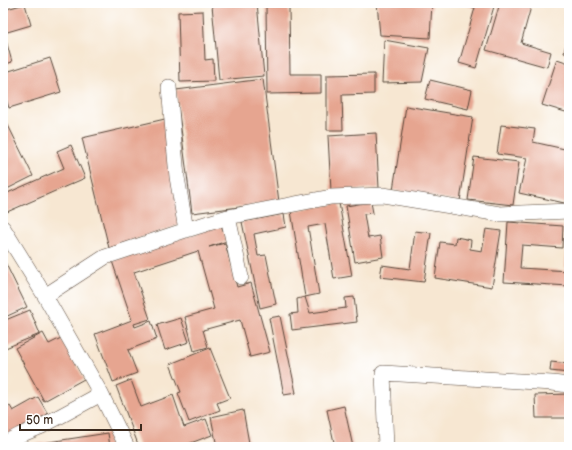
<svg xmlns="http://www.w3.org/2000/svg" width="572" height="450" font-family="'Balsamiq Sans',sans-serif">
<rect width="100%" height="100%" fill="#fff"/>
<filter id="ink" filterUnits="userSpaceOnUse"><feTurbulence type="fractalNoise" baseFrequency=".025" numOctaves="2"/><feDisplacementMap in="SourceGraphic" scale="8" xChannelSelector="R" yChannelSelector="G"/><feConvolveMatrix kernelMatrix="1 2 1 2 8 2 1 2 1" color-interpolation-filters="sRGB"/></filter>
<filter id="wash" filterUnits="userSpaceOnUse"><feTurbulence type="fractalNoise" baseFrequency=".012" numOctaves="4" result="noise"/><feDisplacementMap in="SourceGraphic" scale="16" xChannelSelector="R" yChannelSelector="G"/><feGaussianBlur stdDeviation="0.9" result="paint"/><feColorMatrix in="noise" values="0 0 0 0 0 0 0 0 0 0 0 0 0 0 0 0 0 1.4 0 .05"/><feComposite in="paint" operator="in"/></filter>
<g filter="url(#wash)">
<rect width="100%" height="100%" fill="#f7e7d2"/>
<g id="blocks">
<path fill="#e6a590" d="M239,3H257L264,76L219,80L212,5Z
M266,3H326V6L289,7L290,74H321V93L267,94Z
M377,3H432L430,38L380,35Z
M460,3H495L476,68L459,63L475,8Z
M500,3H532L521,43L551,52L547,67L486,50Z
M25,4L31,25L4,33L12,62L3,65V10Z
M203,11L205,60L213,59L214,81L180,82L178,12Z
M568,34H569V54L564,53Z
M384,40L429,48L422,82L382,83Z
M50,58L61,92L9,108L3,89V73Z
M557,59L569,63V113L542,105Z
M374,74V94L342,95L343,130H327V75Z
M263,79L279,202L192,213L176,90Z
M430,80L472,90L468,109L425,99Z
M406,106L473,117L460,201L393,190Z
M3,115L33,176L3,191Z
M165,119L180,225L109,248L82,138Z
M501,125L535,129L533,142L569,150V204L519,193L527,158L497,154Z
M376,133L379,188L331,191L328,136Z
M71,145L85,178L7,212L3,203V195L64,168L57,151Z
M474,157L519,162L513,205L468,200Z
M371,202L373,213L364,214L368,238L380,236L383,257L355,262L346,206Z
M339,203L352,276L334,279L325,224L308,227L319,294L305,297L291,211Z
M284,214L286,227L254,234L258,256L266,255L276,304L260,308L242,222Z
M508,222L563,226L562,248L522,245L520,268L569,271V286L504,282Z
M221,225L227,241L209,247L225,243L237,287L251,283L270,352L250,357L240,320L203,330L208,347L194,351L185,317L214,309L198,251L134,272L150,319L134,324L135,327L151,321L157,339L128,350L137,373L113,382L95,334L132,320L112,261Z
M486,229L501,231L492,287L435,278L440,242L455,244L456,237L471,240L470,249L482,251Z
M415,231L431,233L424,282L380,277L382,265L410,269Z
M568,235H569V268L565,267Z
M3,258L27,307L3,318Z
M305,297L310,313L346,308L345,298L354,297L357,322L292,330L290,314L298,313L297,299Z
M30,310L40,334L3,349V321Z
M280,316L296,393L284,395L269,318Z
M181,318L189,342L165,350L157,325Z
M43,333L49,344L61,338L84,379L44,401L15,348Z
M210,348L230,398L217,403L220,410L189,422L178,393L181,392L170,364Z
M551,362L569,364V373L550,371Z
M131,380L141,407L173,395L184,427L206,419L212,435L180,447H139L116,386Z
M569,394V418H536L535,395Z
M38,397L48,414L3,438V410L10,406L13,411Z
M344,406L353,447H335L327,410Z
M243,410L249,443L231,447H217L211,417Z
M108,433L110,447H29V445Z"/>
</g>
</g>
<g filter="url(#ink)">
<use href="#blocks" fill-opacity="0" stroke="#574639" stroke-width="1"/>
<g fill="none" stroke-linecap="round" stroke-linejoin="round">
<g stroke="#574639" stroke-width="16">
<path id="street" d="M169,87L177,177L186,230L228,217
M3,228L45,296L101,394L127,447
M241,277L228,217L331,197L383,195L500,214L569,211
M45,296L105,257L186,230
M3,444L20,435L42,426L101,394
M386,447L383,373L552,383L569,385"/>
</g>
<use href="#street" stroke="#fff" stroke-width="15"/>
</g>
</g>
<rect width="572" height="450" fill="none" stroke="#fff" stroke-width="16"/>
<path d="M20 424v6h121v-6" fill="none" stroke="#3b2a1e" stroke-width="2"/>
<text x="26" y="424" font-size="12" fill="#3b2a1e" stroke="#ffffff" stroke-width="3" paint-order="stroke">50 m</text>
</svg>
